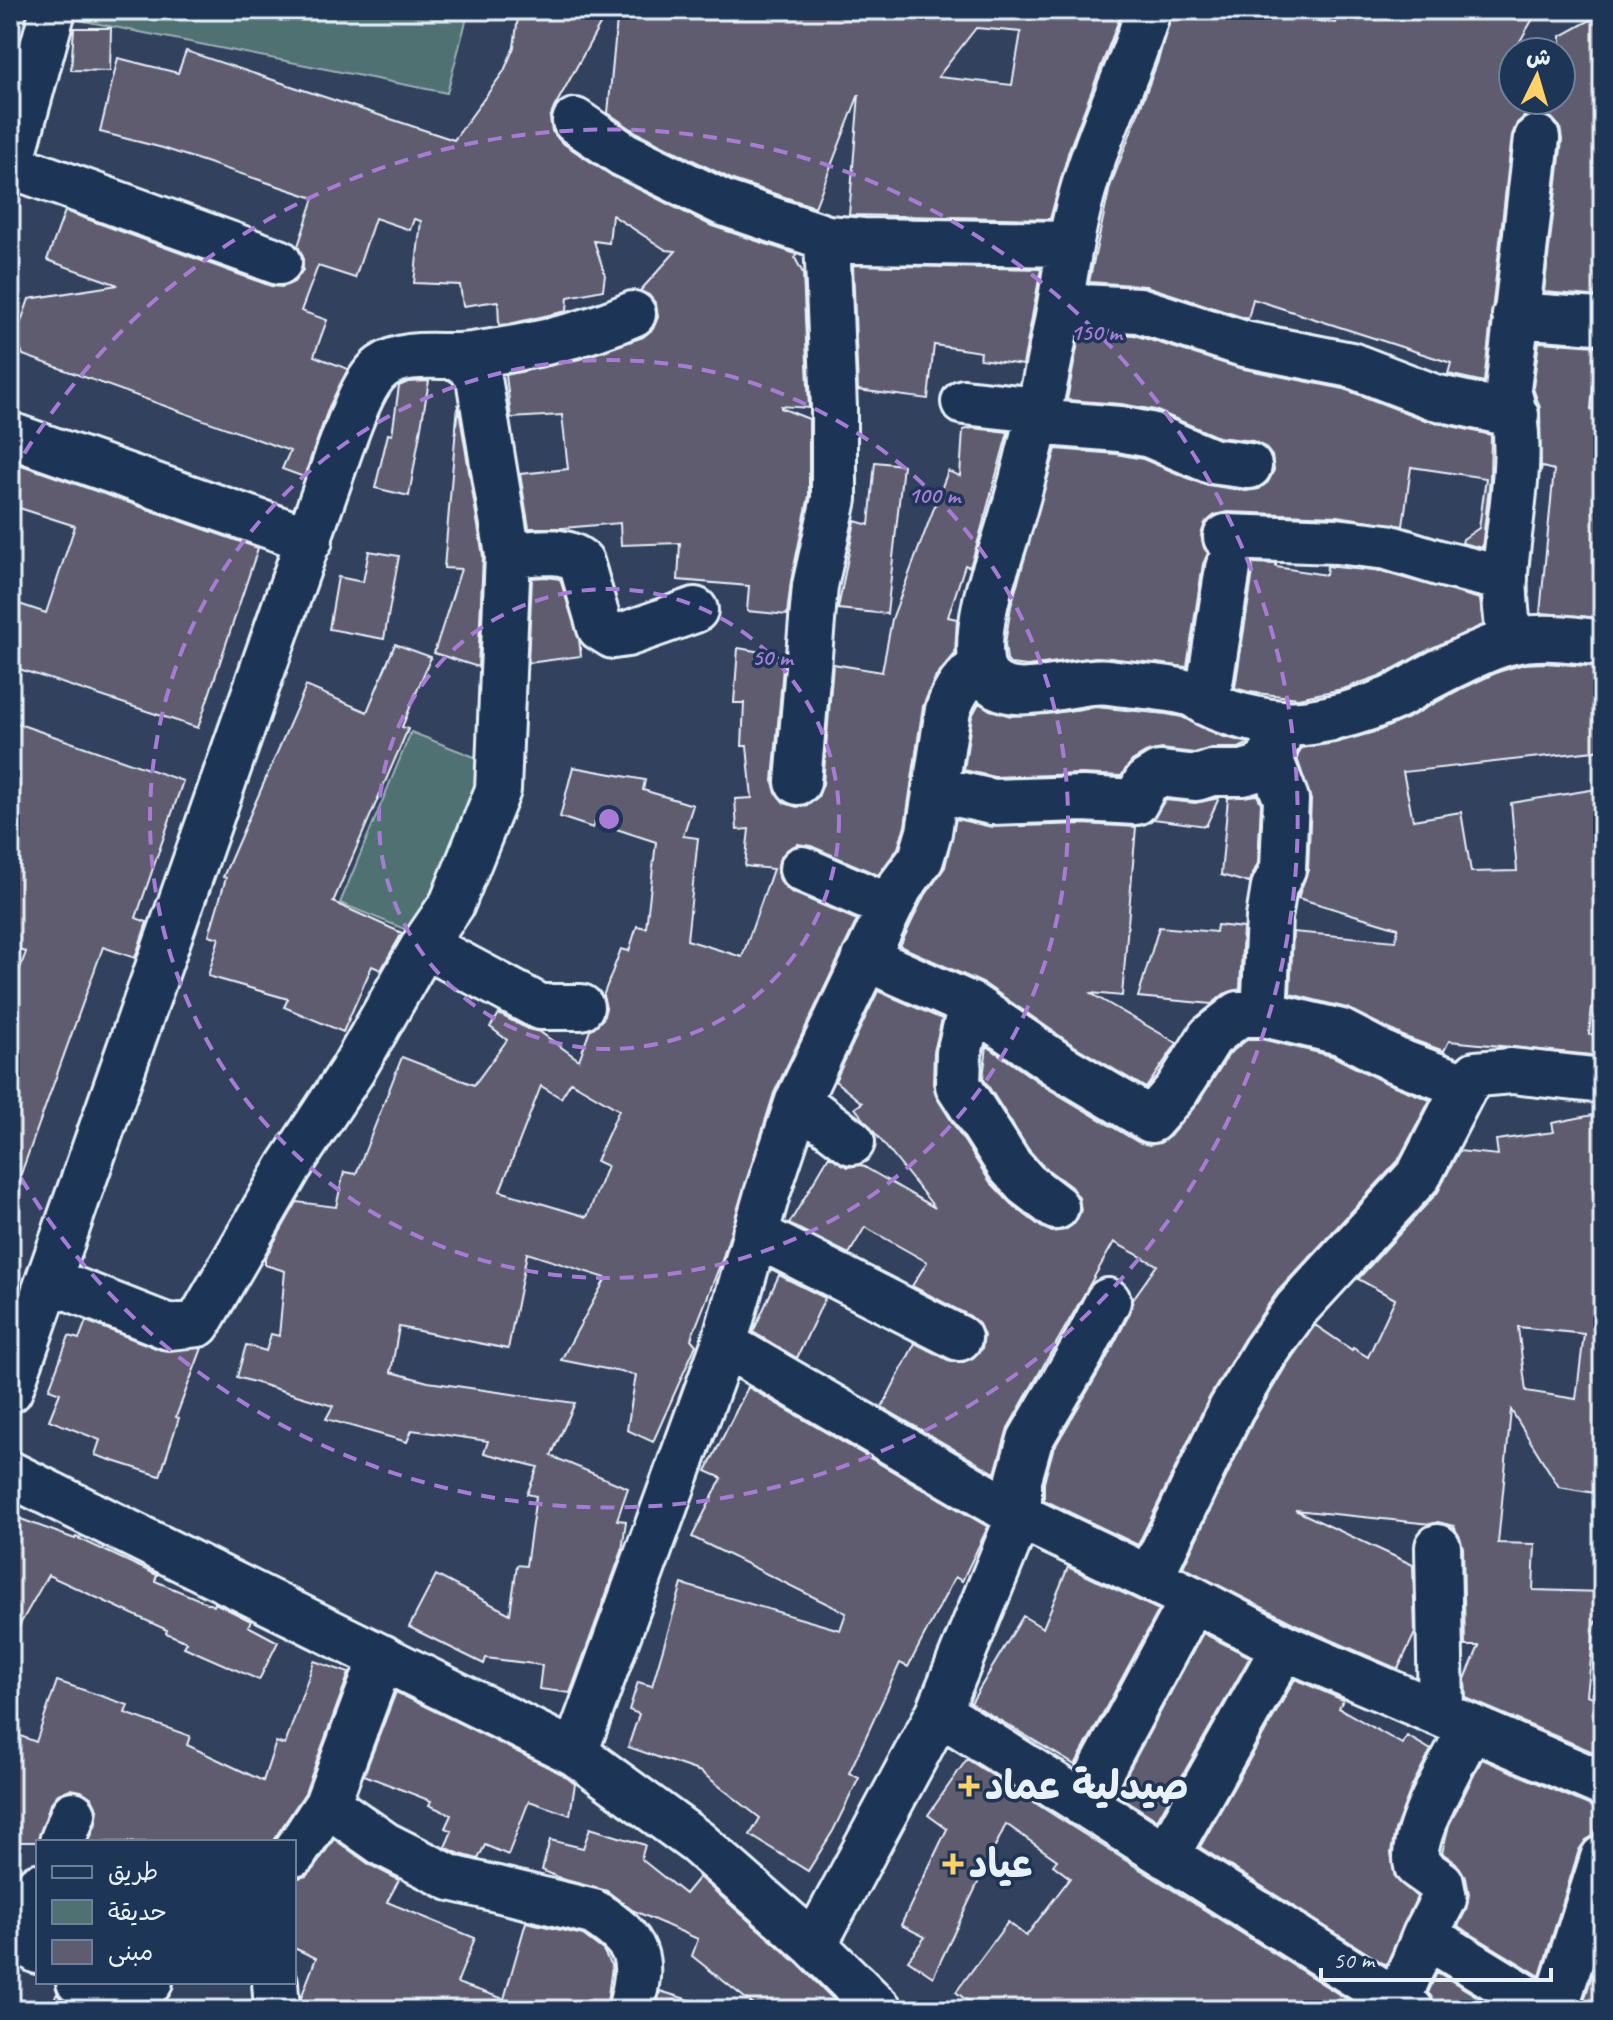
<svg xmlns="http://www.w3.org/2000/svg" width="1613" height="2020" font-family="Caveat,'Playpen Sans Arabic',sans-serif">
<rect width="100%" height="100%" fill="#31415e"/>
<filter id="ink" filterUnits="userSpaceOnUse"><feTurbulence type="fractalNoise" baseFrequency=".0125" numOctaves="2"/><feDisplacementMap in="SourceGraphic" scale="16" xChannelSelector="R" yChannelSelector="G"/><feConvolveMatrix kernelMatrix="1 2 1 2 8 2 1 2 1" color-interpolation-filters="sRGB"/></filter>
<g filter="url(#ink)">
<path fill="#4f7172" stroke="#9cb1b5" stroke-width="2" d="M81,10H469L447,93L79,20Z
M411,732L495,765L424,937L340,903Z"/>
<path fill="#605c6f" stroke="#e8f1f8" stroke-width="2" fill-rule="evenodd" d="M519,10H608L554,108L550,118L552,131L561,142L612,176L712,226L796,254L795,258L803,273L809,408L781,406V408L809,419V496L791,581L787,615L747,611L749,586L678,580L680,543L621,545L620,523L563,528H529L520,474L568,469L562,415L511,418L506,375L580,359L643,337L653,329L658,317L656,304L649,295L640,291L676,251L666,250L612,215L609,243L594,241L605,275L603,290L568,297L567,311L509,324L499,325L498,301L463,306L460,285L414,283L421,221L414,219L410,230L375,218L355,278L318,266L301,311L327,320L314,356L348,369L329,407L304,477L282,469L290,451L23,355L16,336L29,299L118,285L47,260L65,211L271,286L283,287L294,282L303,270V257L298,246L314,198L163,148L100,132L118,58L178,73L186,51L454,140L504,71L514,47Z
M618,10H1090L1120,17L1069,150L1050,219L849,215L859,94L815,207L733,180L636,132L608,113ZM976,28L1021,32L1012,85L938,77Z
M1172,10H1265L1264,16L1336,23L1337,10H1538L1505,67L1513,63V100H1561V36L1603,13V68L1594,151H1603V297L1544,292L1562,140L1560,127L1552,118L1539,113L1526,115L1517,123L1512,135L1484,382L1448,374L1451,363L1253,299L1248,319L1146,286L1089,282L1110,187L1158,61Z
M74,28H111L110,71L71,70Z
M853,265L1041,269L1023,365L980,359L981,352L934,345L928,399L858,390Z
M1080,332L1134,335L1239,368L1344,389L1425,420L1491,435L1490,479L1482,548L1462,543L1463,539L1479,528L1486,478L1411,467L1403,526L1337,516L1227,512L1215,515L1205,523L1201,535L1204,548L1208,553L1203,564L1187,667L1096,657L1027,666L1010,664L1007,660L1005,644L1011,606L1056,449L1116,454L1143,459L1202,484L1246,491L1259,489L1268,482L1274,470L1272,456L1265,447L1253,441L1218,437L1155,410L1121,404L1067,400Z
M1539,342L1597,346L1591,409L1603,411V618L1540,613L1554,470L1542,467L1541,471L1540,408L1533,388Z
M429,381L409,496L375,488L388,434L392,435L399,386L408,382Z
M458,404L483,556L478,667L434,653L461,569L444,568Z
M972,428L1008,432L979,538L970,567L965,565L948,617L957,619L955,654L936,676L923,706L905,826L898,848L878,875L811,846L798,844L788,849L779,860L777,873L782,884L791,892L857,920L774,1093L722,1260L691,1339L696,1345L653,1442L627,1430L636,1375L561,1360L606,1278L527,1253L508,1349L399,1327L391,1372L428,1382L575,1403L551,1456L628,1488L617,1520L626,1521L622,1551L570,1693L539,1689L542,1665L486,1658L484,1664L409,1627L436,1575L510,1614L517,1565L526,1566L536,1496L527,1494L538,1467L484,1453L488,1441L412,1430L407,1442L326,1419L333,1406L237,1377L246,1345L266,1351L271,1334L279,1336L285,1271L265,1265V1258L297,1202L336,1207L344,1172L356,1174L402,1057L474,1085L507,1040L490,1027L499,1014L528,1029L540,1032L579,1060L590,1030L603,1019L606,1008L603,996L621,949L629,951L637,926L646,928L656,842L595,822L593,828L560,817L573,767L645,780L643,790L693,805L683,836L698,838L687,940L742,957L773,869L745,866L749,829L737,830L735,799L752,798L747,746H742L744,703H734L738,648L784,656L773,781L776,793L784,803L797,807L808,805L818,797L823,784L833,664L882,672L892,619L948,471L960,476L963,430ZM571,1082L619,1110L596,1161L607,1166L587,1217L500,1191L541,1086L561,1098Z
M10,461L258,548L198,728L10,666V601L46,613L75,526L10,505Z
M875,462L903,465L887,614L838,609L855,521L869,525Z
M369,551L399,556L384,639L329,629L338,577L363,582Z
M1252,563L1276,564V567L1326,575L1327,566L1382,572L1480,599L1483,625L1432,648L1382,675L1343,689L1298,698L1249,692L1235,688L1253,572Z
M546,577L560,579L579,639L581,656L528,663L532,578Z
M395,644L431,657L402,727L408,729L333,902L402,933L381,970L372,966L343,1032L284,1007L288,999L208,976L219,938L209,935L226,878L223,877L306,686L367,712Z
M1544,663L1603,667V750L1403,772L1413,820L1461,812L1471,872L1517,871L1511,803L1603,788V980L1595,979L1589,1034L1603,1035V1056L1449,1041L1444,1051L1405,1037L1347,1008L1290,994L1293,932L1396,941L1398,928L1298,898L1308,870L1311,800L1297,758L1301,748L1335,743L1378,731L1408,718L1455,692L1498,672L1524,664Z
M979,703L990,710L1011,716L1047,714L1096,707L1166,714L1182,717L1221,736L1249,743L1239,748H1212L1194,753L1162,749L1147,752L1132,761L1121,776L1082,774L994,777L964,770L972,716Z
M10,721L183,781L136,918L147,922L135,958L103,947L13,1196L10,1195V996L26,952L10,947Z
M1257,795L1261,803L1258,863L1249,883L1221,875L1228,798Z
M1219,798L1206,826L1153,819L1165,800L1195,803Z
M956,819L992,827L1083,824L1136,827L1122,996L1090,993L1177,1043L1146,1088L1073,1045L985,984L900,946L922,900L945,867Z
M1217,925L1243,928L1240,989L1224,994L1212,1004L1138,997L1159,927L1216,932Z
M878,991L942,1019L934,1052L933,1084L937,1098L990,1182L1011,1204L1041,1227L1052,1232L1065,1230L1075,1223L1081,1211L1079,1198L1071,1187L1043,1166L1029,1150L983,1078L987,1046L1047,1088L1138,1142L1149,1145L1160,1143L1170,1136L1198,1103L1229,1054L1248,1039H1261L1332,1056L1384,1082L1430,1100L1398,1161L1278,1291L1244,1339L1209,1398L1138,1545L1044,1500V1482L1053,1450L1103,1365L1130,1313L1133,1299L1157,1265L1114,1242L1008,1428L995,1473L882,1407L915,1343L948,1360L961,1363L973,1358L982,1349L984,1336L979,1324L970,1316L912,1286L927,1262L865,1227L849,1254L789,1224L829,1156L848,1167L861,1165L935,1208L855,1108L862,1103L835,1081Z
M1603,1113V1187L1592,1186L1603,1230V1447L1595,1493L1559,1487L1511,1410L1498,1543L1535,1544L1533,1590L1603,1592V1621L1595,1622L1587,1695L1603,1700V1739L1598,1754L1466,1698L1465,1679L1479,1646H1465L1463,1547L1454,1526L1438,1522L1431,1524L1295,1510L1413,1565L1415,1633L1398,1669L1295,1624L1183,1567L1253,1421L1286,1366L1315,1325L1352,1350L1353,1348L1368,1357L1395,1299L1358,1279L1438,1192L1459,1151L1498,1155L1496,1140L1554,1132L1552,1123ZM1518,1327L1584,1334L1576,1399L1526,1391Z
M779,1275L825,1298L797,1358L753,1332Z
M86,1321L161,1350L202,1348L176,1417L179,1418L160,1476L95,1455L100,1440L49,1420L60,1393L49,1389L69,1336L79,1339Z
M748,1387L988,1527L962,1581L955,1577L908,1667L900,1663L849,1773L859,1778L833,1831L808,1871L750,1835L760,1818L701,1772L628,1747L639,1714L629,1710L638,1682L652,1686L682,1584L840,1630L846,1613L692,1537L722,1478L706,1471Z
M10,1515L75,1539L76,1537L157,1575L155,1581L214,1606L215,1603L251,1621L248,1626L278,1642L259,1680L184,1647L187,1642L166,1633L167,1630L48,1575L10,1642Z
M1068,1567L1159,1610L1075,1765L971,1703L1023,1616L1043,1628Z
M1203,1633L1250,1657L1157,1820L1116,1794Z
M314,1661L349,1673L305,1793L272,1842H89L96,1823L98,1810L92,1798L81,1791L70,1789L58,1794L50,1804L38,1842H10V1732L36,1742L57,1681L128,1705L125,1713L190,1736L187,1745L263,1781L276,1742L285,1745Z
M1295,1679L1343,1700L1339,1708L1402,1744L1407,1736L1431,1750L1412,1786L1395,1830L1391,1853L1395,1878L1417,1897L1386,1965L1200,1847Z
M396,1692L562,1774L575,1784L570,1815L529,1801L508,1855L485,1845L478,1859L460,1854L445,1847L452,1831L445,1828L451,1815L429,1805L431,1801L364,1775Z
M967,1759L1071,1826L1364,2010H979L956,1992L1008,1922L1026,1936L1070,1878L1053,1865L1057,1860L1006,1824L933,1977L908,1960L925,1937L901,1925L947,1829L928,1815Z
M1482,1759L1593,1807L1603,1808V1815L1593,1836L1586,1840L1579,1850L1540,1976L1458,1926L1466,1910L1469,1894L1466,1878L1456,1863L1442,1853L1449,1825Z
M590,1828L645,1845L641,1859L685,1894L699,1877L797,1963L844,2010H760L692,1956L698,1939L632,1910L607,1891L562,1879L542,1870L550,1840L583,1848Z
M334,1839L370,1865L399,1880L387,1902L475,1938L457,1983L504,1999L526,1922L583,1935L603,1950L612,1967L606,2010H302L301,1998L316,1958L294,1948V1879L306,1876L314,1868Z
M1603,1941V2010H1581Z
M1437,1972L1499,2010H1436L1433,1999L1428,1993Z
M660,1991L702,2004L701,2010H656Z
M57,1994L65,2003L75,2010H47Z"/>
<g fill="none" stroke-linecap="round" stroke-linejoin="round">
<g stroke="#e8f1f8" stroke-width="50">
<path id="minor" d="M1148,10C1132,68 1103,122 1086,180C1073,222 1067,263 1060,305C1043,397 1023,491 992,579C985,601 972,657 987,677C1012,709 1075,677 1109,682C1135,686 1164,686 1189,693C1196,695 1200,699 1206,703C1233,717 1281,727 1311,722C1336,718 1365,710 1388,700C1401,695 1412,687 1424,680C1446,668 1486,648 1509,642C1539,634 1573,639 1603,643
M575,121L623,154L723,203L827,238L863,241L1069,244
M10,165L279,262
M10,167L53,10
M1060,306L1139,310L1244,344L1351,365L1434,397L1516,415
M1515,315L1597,321
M964,402L1038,410
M1035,422L1119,429L1150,435L1211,461L1249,466
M10,435L310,540
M1226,537L1336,541L1387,547L1439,563L1505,579
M508,555C531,554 563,546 581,562L600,628L613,636L627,634L695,610
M1509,642C1508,619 1503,596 1505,574C1509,514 1527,448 1508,390L1537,138
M1207,703L1228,568
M798,782L815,586L834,499V408L827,238
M935,789L992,802L1083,799L1136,802L1146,782L1159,774L1197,778L1212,773H1243L1259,768L1270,758L1284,723
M802,869L890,907
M424,945L540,1007H581
M865,958L971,1005L1060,1066L1151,1120L1177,1090L1210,1037L1239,1014H1264L1341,1032L1395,1060L1465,1086L1476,1074L1512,1071L1603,1081
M971,1005L959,1053L958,1085L1009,1165L1026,1184L1056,1207
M1264,1014L1269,918L1274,887L1283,869L1286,799L1270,758
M798,1101L852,1142
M755,1234L959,1338
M49,1280L169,1327L198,1324L289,1167L352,1071L424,945L452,904L498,790L508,555L479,378L469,365L457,357
M724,1344L1019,1516L1193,1599L1284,1647L1603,1784
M10,1390L340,449C349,426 362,382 382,367C407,349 443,359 472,355C528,347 581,337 633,314
M10,1474L575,1753L697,1842L814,1945L880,2010
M1438,1547L1441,1714
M1150,1578L1231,1409L1265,1352L1297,1308L1419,1175L1465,1086
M939,1712L1411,2010
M575,1753L724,1344L767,1194L798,1101L900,887L921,859L929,832L948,710C955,690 964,678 981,666
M327,1804L384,1844L451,1878L593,1912C639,1941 645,1958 630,2010
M1083,1804L1193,1599
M62,1842L73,1814
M294,1854L327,1804L382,1657
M1166,1856L1284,1647
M10,1917L26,1903L38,1886
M10,1927L38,1951
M1425,1935L1547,2010
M814,1945L939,1712L1019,1516V1479L1030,1440L1081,1353L1108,1301
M79,1982C84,1985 91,1992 97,1993C111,1998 140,1992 150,1982
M275,1982L277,2010
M1398,2001L1425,1935L1444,1899L1441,1883L1417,1866C1408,1834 1456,1758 1471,1727
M1555,2010L1603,1858"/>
</g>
<use href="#minor" stroke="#1d3557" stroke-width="44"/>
</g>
</g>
<g fill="none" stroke="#a77bd6" stroke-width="4" stroke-dasharray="14 10">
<circle cx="609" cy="819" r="230"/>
<circle cx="609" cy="819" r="459"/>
<path d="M12 474A689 689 0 1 1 12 1163"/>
</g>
<g fill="#ffd166" stroke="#1d3557" stroke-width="3">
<path d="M965 1774h8v8h8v8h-8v8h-8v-8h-8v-8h8z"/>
<path d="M949 1852h8v8h8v8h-8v8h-8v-8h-8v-8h8z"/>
</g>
<g text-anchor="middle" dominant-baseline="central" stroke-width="7" stroke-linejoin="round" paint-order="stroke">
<g font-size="40" font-weight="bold" fill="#e8f1f8" stroke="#1d3557" text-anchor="start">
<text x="985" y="1786">صيدلية عماد</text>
<text x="969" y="1864">عياد</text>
</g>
</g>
<circle cx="609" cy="819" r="12" fill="#a77bd6" stroke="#1d3557" stroke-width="4"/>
<g font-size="24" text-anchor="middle" font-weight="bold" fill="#a77bd6" stroke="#1d3557" stroke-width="7" stroke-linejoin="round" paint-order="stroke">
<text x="1096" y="340">150 m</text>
<text x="934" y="503">100 m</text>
<text x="772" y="665">50 m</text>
</g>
<rect width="1613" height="2020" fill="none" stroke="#1d3557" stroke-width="40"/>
<rect x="20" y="20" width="1573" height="1980" fill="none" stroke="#e8f1f8" stroke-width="3" filter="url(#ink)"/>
<rect x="36" y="1840" width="260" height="144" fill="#1d3557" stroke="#6e8097" stroke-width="2"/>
<rect x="52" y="1866" width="40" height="12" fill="#1d3557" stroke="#6e8097" stroke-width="2"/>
<text x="108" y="1880" font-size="24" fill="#e8f1f8">طريق</text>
<rect x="52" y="1900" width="40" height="24" fill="#4f7172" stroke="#6e8097" stroke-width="2"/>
<text x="108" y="1920" font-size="24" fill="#e8f1f8">حديقة</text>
<rect x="52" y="1940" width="40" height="24" fill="#605c6f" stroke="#6e8097" stroke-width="2"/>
<text x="108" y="1960" font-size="24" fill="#e8f1f8">مبنى</text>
<g transform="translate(1537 76) rotate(5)"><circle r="38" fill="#1d3557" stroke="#6e8097" stroke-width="2"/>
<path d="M0-6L14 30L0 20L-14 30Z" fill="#ffd166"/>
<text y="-12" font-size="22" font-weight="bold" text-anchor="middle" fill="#e8f1f8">ش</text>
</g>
<path d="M1321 1968v12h230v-12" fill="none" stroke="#e8f1f8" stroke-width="4"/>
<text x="1333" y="1968" font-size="24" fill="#e8f1f8" stroke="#1d3557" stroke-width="6" paint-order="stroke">50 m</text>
</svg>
